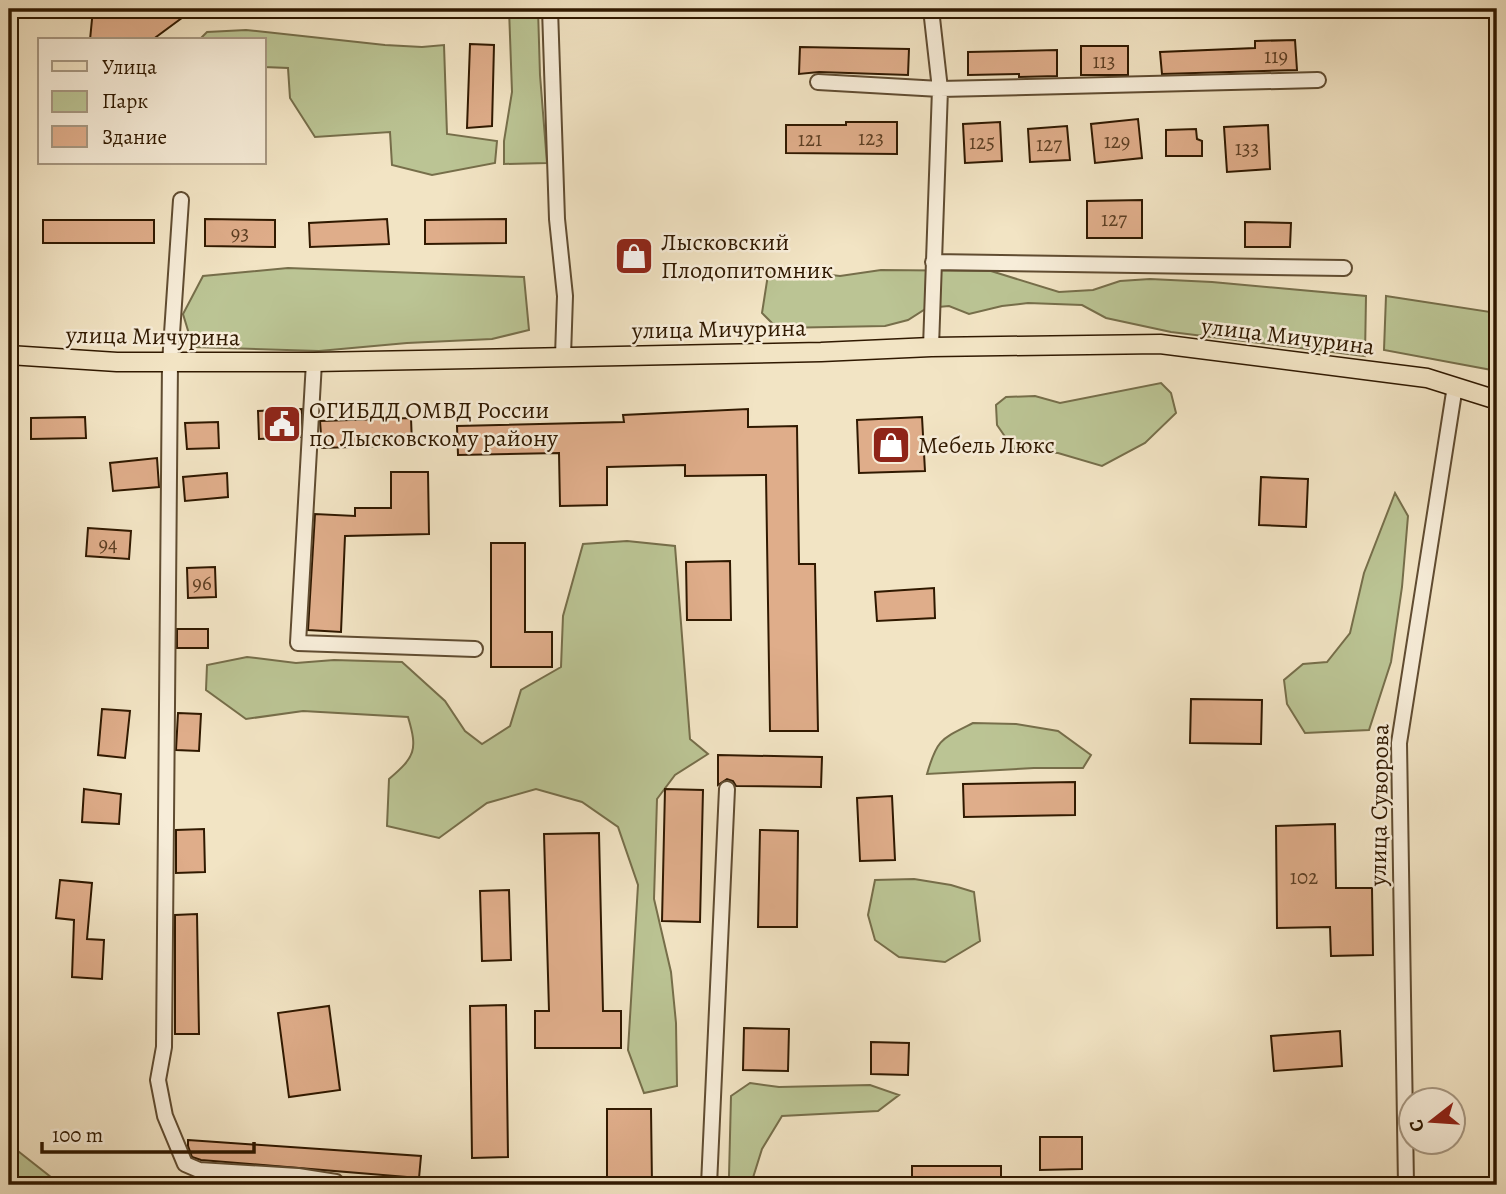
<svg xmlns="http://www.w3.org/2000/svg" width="1506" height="1194" font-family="Alegreya,serif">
<rect width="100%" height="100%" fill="#f2e4c4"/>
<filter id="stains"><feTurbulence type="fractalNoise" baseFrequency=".00286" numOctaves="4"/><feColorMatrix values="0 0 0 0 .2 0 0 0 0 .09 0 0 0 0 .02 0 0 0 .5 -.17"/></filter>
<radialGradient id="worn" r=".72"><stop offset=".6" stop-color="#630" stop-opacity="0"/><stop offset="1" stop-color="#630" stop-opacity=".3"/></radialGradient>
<path fill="#bbc494" stroke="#766e4a" stroke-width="2" d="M509,9H538L540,75L547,163L504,164V141L512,92Z
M246,30L385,45L422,47L444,45L447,134L497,141L495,163L432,175L392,165L390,132L315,137L290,98L288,68L264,67V40H199L207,32Z
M288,268L524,277L529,330L492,339L407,343L319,351L193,347L183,314L203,276Z
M769,268L840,276L881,270L991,271L1059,292L1093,290L1120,281L1150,279L1212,282L1366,296L1365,356L1171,332L1106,318L1082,305L1028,303L1002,306L969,314L949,306L927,308L908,320L885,326L777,328L762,313Z
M1386,296L1497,313V371L1384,350Z
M1161,383L1171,393L1176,413L1145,443L1102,466L1058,453L1015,451L997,425L996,405L1006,397L1035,396L1060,403Z
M1395,493L1408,516L1402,587L1391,662L1369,730L1305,733L1287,704L1284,680L1303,664L1327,662L1350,633L1364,573Z
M627,541L675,546L690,739L708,754L675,775L657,799L654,899L671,972L676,1023L677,1086L644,1093L628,1050L638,885L618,827L582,802L536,789L487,803L439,838L387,826L389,779C415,757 418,750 408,717L303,711L246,719L206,690L207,665L247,657L296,663L334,660L402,662L445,701L465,731L482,744L510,726L521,690L561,667L563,616L583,544Z
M973,723L1016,724L1058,731L1091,755L1083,768H1034L927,774C937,739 941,739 973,723Z
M914,879L951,885L974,892L980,941L945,962L899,957L875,940L868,915L875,880Z
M750,1083L779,1087L870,1085L899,1095L878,1111L782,1116L762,1149L751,1184L733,1185L729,1176L731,1096Z
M9,1144L61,1185H9Z"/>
<path fill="#dfad8a" stroke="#301900" stroke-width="2" d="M93,9H194L152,40H90Z
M1295,40L1297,70L1162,74L1160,52L1255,48V41Z
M470,44L494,45L492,126L467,128Z
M1081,46H1128V75H1081Z
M800,47L909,49L908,75L819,72L799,74Z
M1057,50V76L1019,77V74L968,75V52Z
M1138,119L1142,158L1095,163L1091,124Z
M846,122H897V154L786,153V125H846Z
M1000,122L1002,161L965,163L963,124Z
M1268,125L1270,169L1227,172L1224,127Z
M1067,126L1070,160L1030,162L1028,129Z
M1196,129L1197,139L1202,141V156H1166V130Z
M1142,200V238H1087V201Z
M205,219L275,220V247L205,246Z
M387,219L389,244L310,247L309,223Z
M506,219V243L425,244V220Z
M43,220H154V243H43Z
M1245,222L1291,223L1290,247H1245Z
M302,409L300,437L259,439L258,411Z
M748,409V427L797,426L799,564H815L818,731H770L766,475L685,476V465L607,467V505L560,506L559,453L458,455L457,426L624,422L623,415Z
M85,417L86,438L31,439V418Z
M922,417L925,471L859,473L857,420Z
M411,418L412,445L322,448L320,421Z
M218,422L219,448L187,449L185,423Z
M157,458L159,487L113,491L110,463Z
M391,472H428L429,534L345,536L341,632L308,630L315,514L355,516V508H391Z
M227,473L228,497L185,501L183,477Z
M1261,477L1308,479L1306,527L1259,525Z
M88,528L131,531L129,559L86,556Z
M491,543H525V632H552V667H491Z
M730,561L731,620H687L686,562Z
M215,567L216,597L188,598L187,568Z
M934,588L935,618L877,621L875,592Z
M177,629H208V648H177Z
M1191,699L1262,700L1261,744L1190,743Z
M102,709L130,711L125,758L98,755Z
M178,713L201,714L199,751L176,750Z
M718,755L822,757L821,787L736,786L733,781L727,779L718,785Z
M1075,782V815L964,817L963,784Z
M84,789L121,794L119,824L82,822Z
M665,789L703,790L700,922L662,921Z
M892,796L895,860L860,861L857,798Z
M1335,824L1336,888H1372L1373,955L1331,956L1330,927L1277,928L1276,826Z
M204,829L205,872L176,873V830Z
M760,830L798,831L797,927H758Z
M599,833L603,1011H621V1048H535V1011H549L544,834Z
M60,880L92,883L87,939L104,940L102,979L72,977L74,920L56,918Z
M509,890L511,960L482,961L480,891Z
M197,914L199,1034H175V915Z
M506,1005L508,1157L472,1158L470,1006Z
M329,1006L340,1090L289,1097L278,1013Z
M744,1028L789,1029L788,1071L743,1070Z
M1340,1031L1342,1066L1274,1071L1271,1036Z
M871,1042L909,1043L908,1075L871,1074Z
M607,1109H651L652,1185H607Z
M1040,1137H1082V1169L1040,1170Z
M188,1140L421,1156L419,1178L201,1160L192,1157L188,1146Z
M912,1166H1001V1185H912Z
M227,1181L292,1185H226Z"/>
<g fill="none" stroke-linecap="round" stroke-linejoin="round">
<g stroke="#604c31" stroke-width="18">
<path id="minor" d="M550,9L557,219L565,296L563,356
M931,9L940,89L931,347
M818,82L940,89L1318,80
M181,200L170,363L164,1047L158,1080L165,1116L185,1164L199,1170L298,1176L336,1182L339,1185
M933,262L1344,268
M314,362L298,643L475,649
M709,1185L727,789
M1406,1185L1399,743L1455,386"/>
</g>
<g stroke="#301900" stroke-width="21">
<path id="major" d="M9,355L117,362H314L821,352L931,347L1160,344L1427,378L1497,400"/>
</g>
<use href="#minor" stroke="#f7edd9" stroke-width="14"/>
<use href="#major" stroke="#f2e4c4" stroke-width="18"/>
</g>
<defs>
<g id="shop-square" transform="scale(2.0125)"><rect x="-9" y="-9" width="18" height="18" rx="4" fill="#8f2418" stroke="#f7edd9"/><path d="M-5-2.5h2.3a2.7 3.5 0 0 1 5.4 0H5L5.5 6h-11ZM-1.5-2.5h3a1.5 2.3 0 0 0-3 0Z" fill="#fff"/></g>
<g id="civic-square" transform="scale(2.0125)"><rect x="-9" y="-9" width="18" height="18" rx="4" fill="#8f2418" stroke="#f7edd9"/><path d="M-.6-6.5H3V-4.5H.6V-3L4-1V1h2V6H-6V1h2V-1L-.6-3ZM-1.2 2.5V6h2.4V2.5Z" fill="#fff"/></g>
</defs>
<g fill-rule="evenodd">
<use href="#shop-square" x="634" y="256"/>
<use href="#civic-square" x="282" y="424"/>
<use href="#shop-square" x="891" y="445"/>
</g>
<g text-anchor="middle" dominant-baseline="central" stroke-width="5" stroke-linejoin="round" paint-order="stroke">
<g font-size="21" fill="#5c3e22">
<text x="1276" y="56">119</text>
<text x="1104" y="61">113</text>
<text x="871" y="138">123</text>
<text x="810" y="139">121</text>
<text x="1117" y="141">129</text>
<text x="982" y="142">125</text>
<text x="1049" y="144">127</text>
<text x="1247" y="148">133</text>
<text x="1114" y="219">127</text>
<text x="240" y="233">93</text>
<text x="108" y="544">94</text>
<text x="202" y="583">96</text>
<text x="1304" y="877">102</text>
</g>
<g font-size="24" fill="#301900" stroke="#f7edd9" text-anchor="start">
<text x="661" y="242">Лысковский<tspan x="661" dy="28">Плодопитомник</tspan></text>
<text x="309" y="410">ОГИБДД ОМВД России<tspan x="309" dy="28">по Лысковскому району</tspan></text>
<text x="918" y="445">Мебель Люкс</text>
</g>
<g font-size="24" fill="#301900" stroke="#f7edd9">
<text transform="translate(719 329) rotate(-1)">улица Мичурина</text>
<text transform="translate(153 336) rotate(1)">улица Мичурина</text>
<text transform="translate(1288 336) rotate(7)">улица Мичурина</text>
<text transform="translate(1379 805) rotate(-89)">улица Суворова</text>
</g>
</g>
<rect width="1506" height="1194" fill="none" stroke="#f2e4c4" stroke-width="35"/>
<rect x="10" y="10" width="1485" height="1173" fill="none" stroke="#301900" stroke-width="3.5"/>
<rect x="18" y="18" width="1471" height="1159" fill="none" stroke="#301900" stroke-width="2"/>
<rect x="38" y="38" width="228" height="126" fill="#f7edd9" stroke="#a79882" stroke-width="2"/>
<rect x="52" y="61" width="35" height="10" fill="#f2e4c4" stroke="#a79882" stroke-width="2"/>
<text x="102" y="74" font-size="21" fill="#301900">Улица</text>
<rect x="52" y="91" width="35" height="21" fill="#bbc494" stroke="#a79882" stroke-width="2"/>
<text x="102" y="108" font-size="21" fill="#301900">Парк</text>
<rect x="52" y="126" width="35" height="21" fill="#dfad8a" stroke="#a79882" stroke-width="2"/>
<text x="102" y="144" font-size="21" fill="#301900">Здание</text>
<g transform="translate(1432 1121) rotate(253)"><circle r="33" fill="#f7edd9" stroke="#a79882" stroke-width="2"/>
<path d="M0-5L12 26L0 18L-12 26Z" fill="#8f2418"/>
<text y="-10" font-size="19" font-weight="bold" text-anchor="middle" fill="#301900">С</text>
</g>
<path d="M42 1142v10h212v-10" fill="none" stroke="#301900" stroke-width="3.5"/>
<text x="52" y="1142" font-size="21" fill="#301900" stroke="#f7edd9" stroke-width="5" paint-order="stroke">100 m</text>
<rect width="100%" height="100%" filter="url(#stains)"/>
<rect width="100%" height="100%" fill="url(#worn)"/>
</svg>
